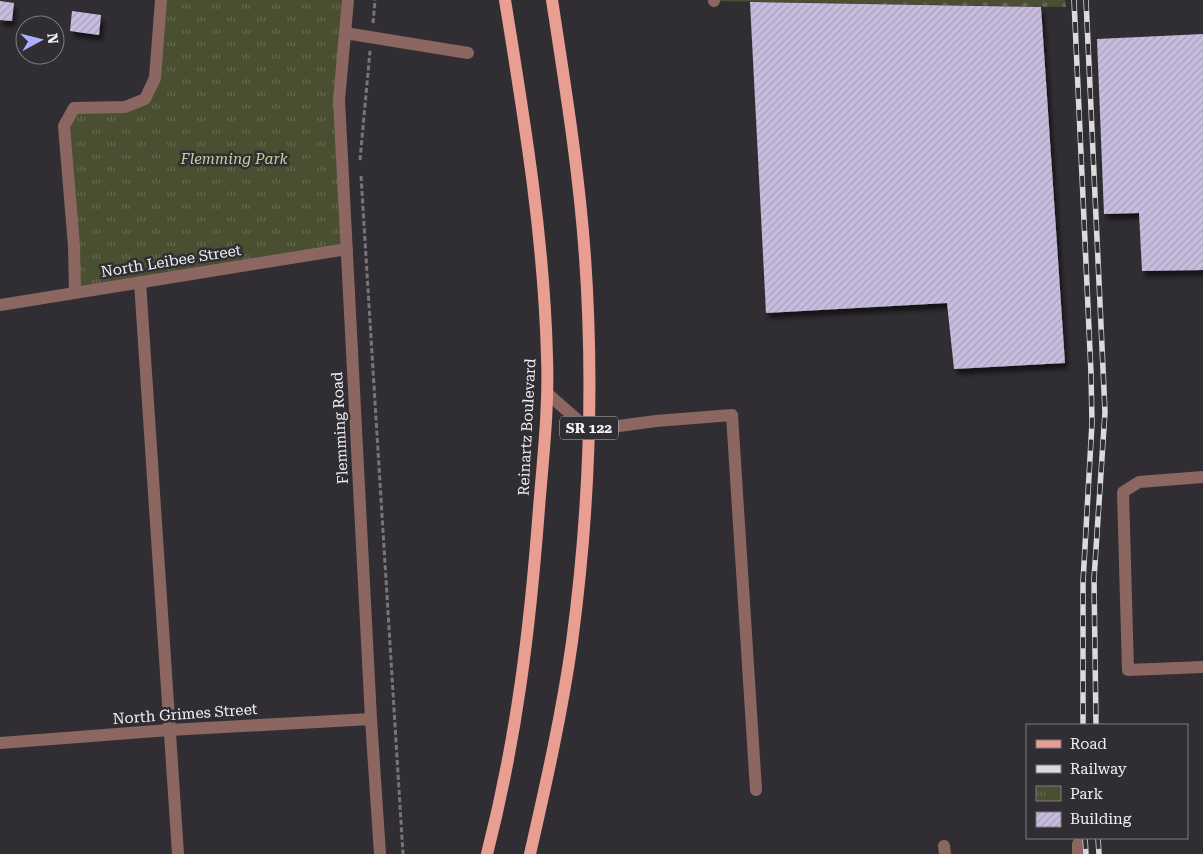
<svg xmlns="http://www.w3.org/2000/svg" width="1203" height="854" font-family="'Roboto Serif',serif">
<defs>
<pattern id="cemetery-stones" width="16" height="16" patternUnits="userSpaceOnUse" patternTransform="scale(1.25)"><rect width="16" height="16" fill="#4a4f32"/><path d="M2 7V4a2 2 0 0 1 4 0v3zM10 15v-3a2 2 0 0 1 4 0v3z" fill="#656950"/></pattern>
<pattern id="park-tufts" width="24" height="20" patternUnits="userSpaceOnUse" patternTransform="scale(1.25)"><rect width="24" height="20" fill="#4a4f32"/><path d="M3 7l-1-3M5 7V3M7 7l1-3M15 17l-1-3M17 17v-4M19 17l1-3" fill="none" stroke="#656950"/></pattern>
<pattern id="building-hatch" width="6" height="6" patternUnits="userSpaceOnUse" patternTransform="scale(1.25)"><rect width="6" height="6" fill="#c8bddf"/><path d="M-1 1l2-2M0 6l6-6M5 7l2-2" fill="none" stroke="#a8a0ba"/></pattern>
<filter id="shadow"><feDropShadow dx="3" dy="5.5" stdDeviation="2.5" flood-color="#0009"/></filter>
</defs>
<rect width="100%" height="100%" fill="#302e33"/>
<path fill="url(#cemetery-stones)" d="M714,0H1065L1066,7L714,1Z"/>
<path fill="url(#park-tufts)" d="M161,0H348L339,100L347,249L75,293L64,126L74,108L145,99L155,78Z"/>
<path fill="url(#building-hatch)" filter="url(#shadow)" d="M0,1L14,3L12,21L0,20Z
M750,2L1041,7L1065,363L954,369L947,303L766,313Z
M72,11L101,15L99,35L70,31Z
M1203,34V270L1142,271L1139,213L1104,214L1097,39Z"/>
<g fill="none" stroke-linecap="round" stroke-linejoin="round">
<path stroke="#77757a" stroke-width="3" stroke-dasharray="5 2.5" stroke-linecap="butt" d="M373,23L375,0
M360,160L370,51
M361,176L403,854"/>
<path stroke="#8c6761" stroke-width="12" d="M348,0L339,100L371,719L380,854
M714,1V0
M345,33L468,53
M140,282L178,854
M75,293L74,246L64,126L74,108L125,107L145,99L155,78L161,0
M0,305L347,249
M548,394L589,430L656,421L732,415L756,790
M1203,477L1139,482L1123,492L1128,670L1203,667
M0,743L169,730L371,719
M1078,844V854
M944,846L945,854"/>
<path stroke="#e99e92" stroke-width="12" d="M487,854C517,737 530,628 539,508C543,458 549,407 547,357C544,237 524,118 505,0
M530,854C546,784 562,713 572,642C589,515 594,385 585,257C579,171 565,85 552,0"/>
<g stroke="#dbdadd" stroke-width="5.5">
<path id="rail" d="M1074,0L1091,373L1092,423L1083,582V725
M1086,0L1105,412L1094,579L1096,725
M1085,838L1086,854
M1098,838L1099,854"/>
</g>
<use href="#rail" stroke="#302e33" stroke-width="4" stroke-dasharray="11" stroke-linecap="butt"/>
</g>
<g text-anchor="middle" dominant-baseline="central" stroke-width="5" stroke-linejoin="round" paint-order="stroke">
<rect fill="#302e33" stroke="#b7b6b9" stroke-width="1" x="560" y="416.5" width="58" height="23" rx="4"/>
<g font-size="14" font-weight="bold" fill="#f1f0f3">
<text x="589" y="428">SR 122</text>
</g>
<g font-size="15" font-style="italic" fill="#c7d196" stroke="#302e33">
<text x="234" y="159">Flemming Park</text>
</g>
<g font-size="15" fill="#f1f0f3" stroke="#302e33">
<text transform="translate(171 261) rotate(-9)">North Leibee Street</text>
<text transform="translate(527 427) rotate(-87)">Reinartz Boulevard</text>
<text transform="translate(340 428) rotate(-93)">Flemming Road</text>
<text transform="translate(185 714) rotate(-4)">North Grimes Street</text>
</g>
</g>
<rect x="1026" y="724" width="162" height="115" fill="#302e33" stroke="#7d7c80"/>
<rect x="1036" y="740" width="25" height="8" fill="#e99e92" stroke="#7d7c80"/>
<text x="1070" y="749" font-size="15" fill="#f1f0f3">Road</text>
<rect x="1036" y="765" width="25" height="8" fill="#dbdadd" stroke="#7d7c80"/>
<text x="1070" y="774" font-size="15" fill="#f1f0f3">Railway</text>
<rect x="1036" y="786" width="25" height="15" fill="url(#park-tufts)" stroke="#7d7c80"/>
<text x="1070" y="799" font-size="15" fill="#f1f0f3">Park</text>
<rect x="1036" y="812" width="25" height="15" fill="url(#building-hatch)" stroke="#7d7c80"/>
<text x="1070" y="824" font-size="15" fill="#f1f0f3">Building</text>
<g transform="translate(40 40) rotate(83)"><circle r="24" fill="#302e33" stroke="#7d7c80"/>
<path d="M0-4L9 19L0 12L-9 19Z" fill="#adaffb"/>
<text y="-8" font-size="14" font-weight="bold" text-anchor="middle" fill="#f1f0f3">N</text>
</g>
</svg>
